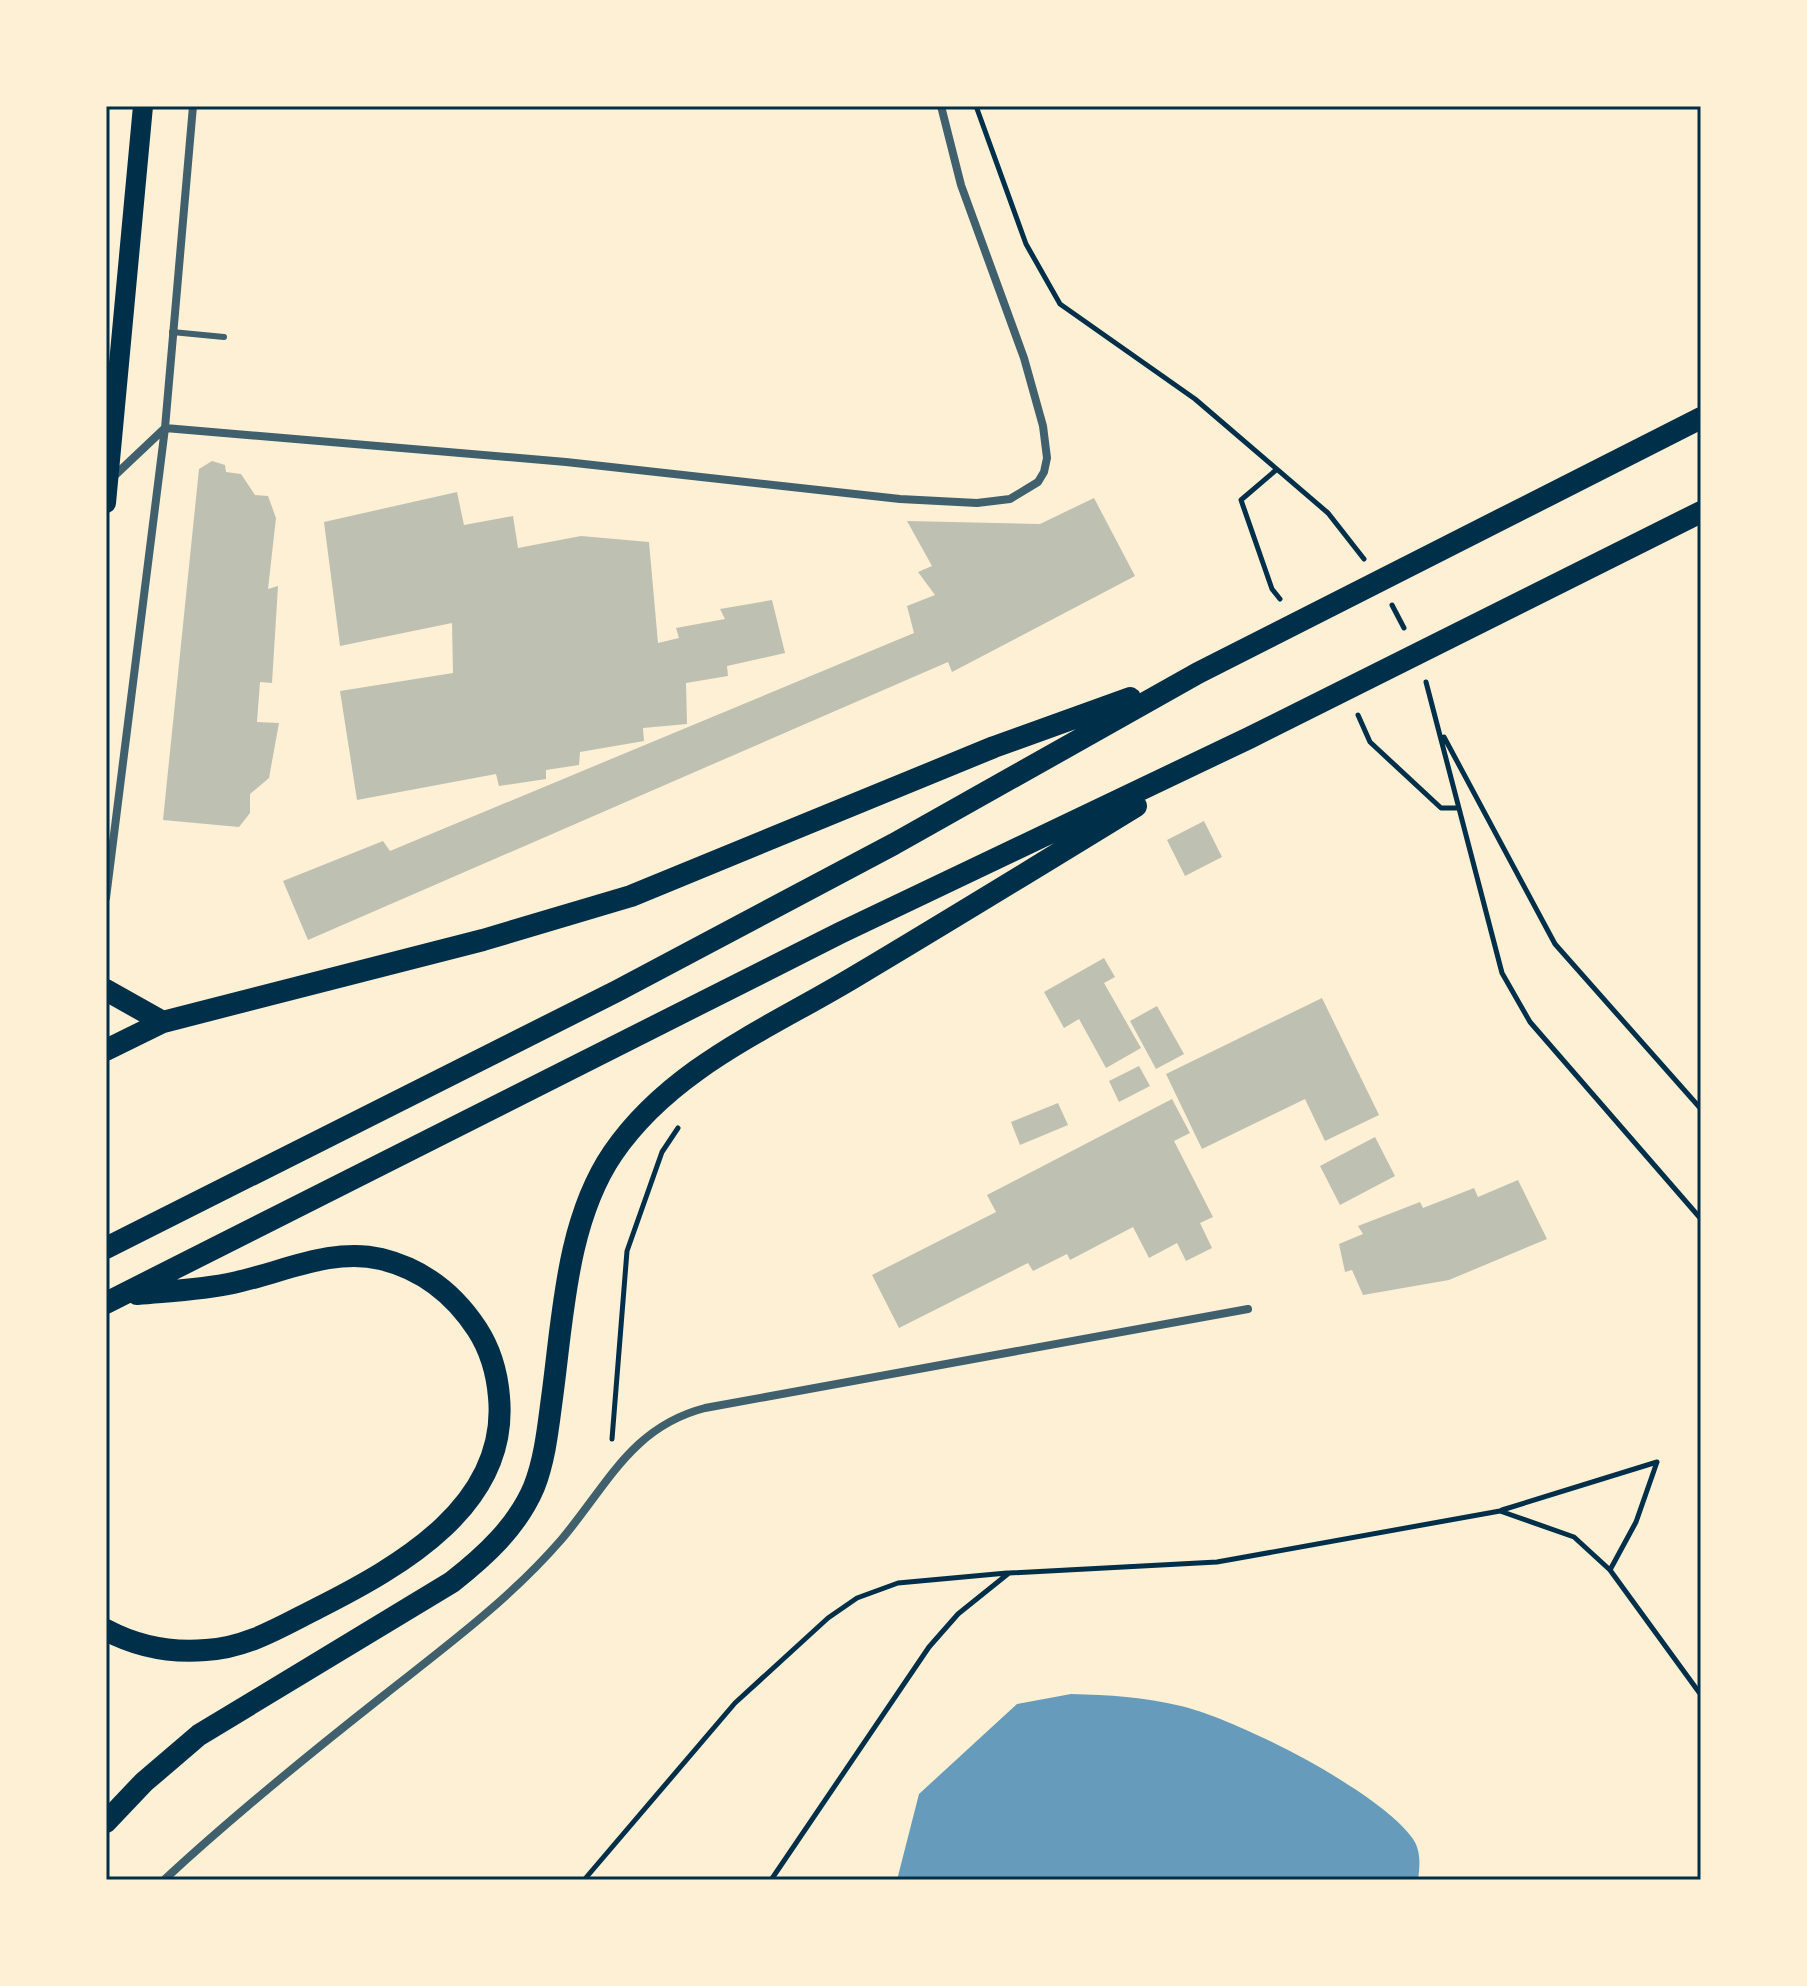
<svg xmlns="http://www.w3.org/2000/svg" width="1807" height="1986" font-family="'Open Sans',sans-serif">
<rect width="100%" height="100%" fill="#fdf0d5"/>
<path fill="#669bbc" d="M1071,1694C1109,1695 1144,1697 1181,1706C1237,1719 1381,1792 1413,1839C1421,1851 1420,1865 1418,1880H897L919,1794L1017,1704Z"/>
<path fill="#bec0b2" d="M212,461L225,465L226,472L241,474L255,495L268,496L276,518L268,589L278,586L272,683L260,682L257,722L279,723L269,778L250,794V813L239,827L163,820L199,469Z
M457,492L464,525L513,516L518,548L581,536L649,542L658,643L679,638L676,628L725,619L720,609L772,600L785,653L727,666L728,676L686,683L687,724L643,728L644,741L580,752L579,765L546,770V779L499,786L496,774L357,800L340,691L453,673L452,623L340,646L324,522Z
M1094,498L1135,576L952,672L948,662L308,940L283,881L383,841L390,851L914,633L907,606L935,595L918,572L932,566L907,521L1040,524Z
M1204,821L1222,857L1185,876L1167,840Z
M1104,958L1115,977L1104,983L1141,1048L1106,1068L1079,1019L1064,1028L1044,992Z
M1322,998L1379,1115L1325,1141L1305,1099L1202,1149L1166,1074Z
M1157,1006L1184,1054L1156,1069L1130,1021Z
M1139,1066L1150,1086L1119,1102L1109,1081Z
M1172,1099L1190,1133L1174,1141L1213,1217L1200,1223L1212,1248L1186,1261L1177,1243L1149,1258L1133,1227L1070,1260L1067,1254L1033,1271L1028,1263L899,1328L872,1275L996,1212L987,1195Z
M1058,1103L1068,1125L1020,1145L1011,1122Z
M1375,1137L1395,1176L1340,1205L1320,1166Z
M1518,1180L1547,1239L1449,1280L1363,1295L1352,1270L1345,1272L1339,1244L1363,1234L1358,1226L1420,1202L1423,1208L1474,1188L1478,1197Z"/>
<g fill="none" stroke-linecap="round" stroke-linejoin="round">
<path stroke="#003049" stroke-width="5" d="M976,106L1026,244L1060,304L1195,399L1328,513L1364,559
M1276,470L1241,500L1272,589L1280,599
M1392,605L1404,628
M1426,682L1502,973L1530,1022L1701,1219
M1358,715L1370,742L1441,808H1457
M1444,737L1555,944L1701,1109
M612,1439L627,1251L662,1152L678,1128
M1502,1510L1657,1462
M1610,1570L1636,1522L1657,1462
M584,1880L735,1703L828,1618L857,1598L898,1583L1007,1573
M771,1880L929,1647L958,1614L1009,1573L1217,1562L1500,1511L1574,1537L1610,1570L1701,1695"/>
<path stroke="#3f606c" stroke-width="6" d="M172,332L224,337"/>
<path stroke="#3f606c" stroke-width="8" d="M111,479L165,428L566,462L900,499L977,503L1010,499L1038,482L1044,472L1047,458L1043,426L1024,358L961,185L941,106
M106,898L165,428L193,106
M164,1880C234,1815 308,1755 383,1696C445,1647 509,1600 561,1540C607,1486 631,1427 705,1408L1248,1309"/>
<path stroke="#003049" stroke-width="20" d="M106,503L143,106"/>
<path stroke="#003049" stroke-width="22" d="M106,990L163,1022
M106,1050L163,1022L483,940L631,896L994,747L1130,698
M106,1248L617,991L894,844L1198,673L1701,418
M106,1303L840,933L1249,738L1701,512
M106,1630C136,1646 171,1653 206,1650C247,1648 282,1626 318,1608C401,1566 509,1505 499,1397C497,1372 490,1349 477,1329C454,1294 422,1269 381,1259C332,1247 281,1273 233,1283C202,1290 169,1291 137,1294
M106,1822L144,1782L199,1735L452,1582C485,1556 517,1527 534,1487C545,1459 548,1428 552,1398C563,1318 566,1222 613,1153C672,1067 770,1028 856,976C950,920 1043,863 1136,806"/>
</g>
<rect width="1807" height="1986" fill="none" stroke="#fdf0d5" stroke-width="216"/>
<rect x="108" y="108" width="1591" height="1770" fill="none" stroke="#003049" stroke-width="3"/>
</svg>
